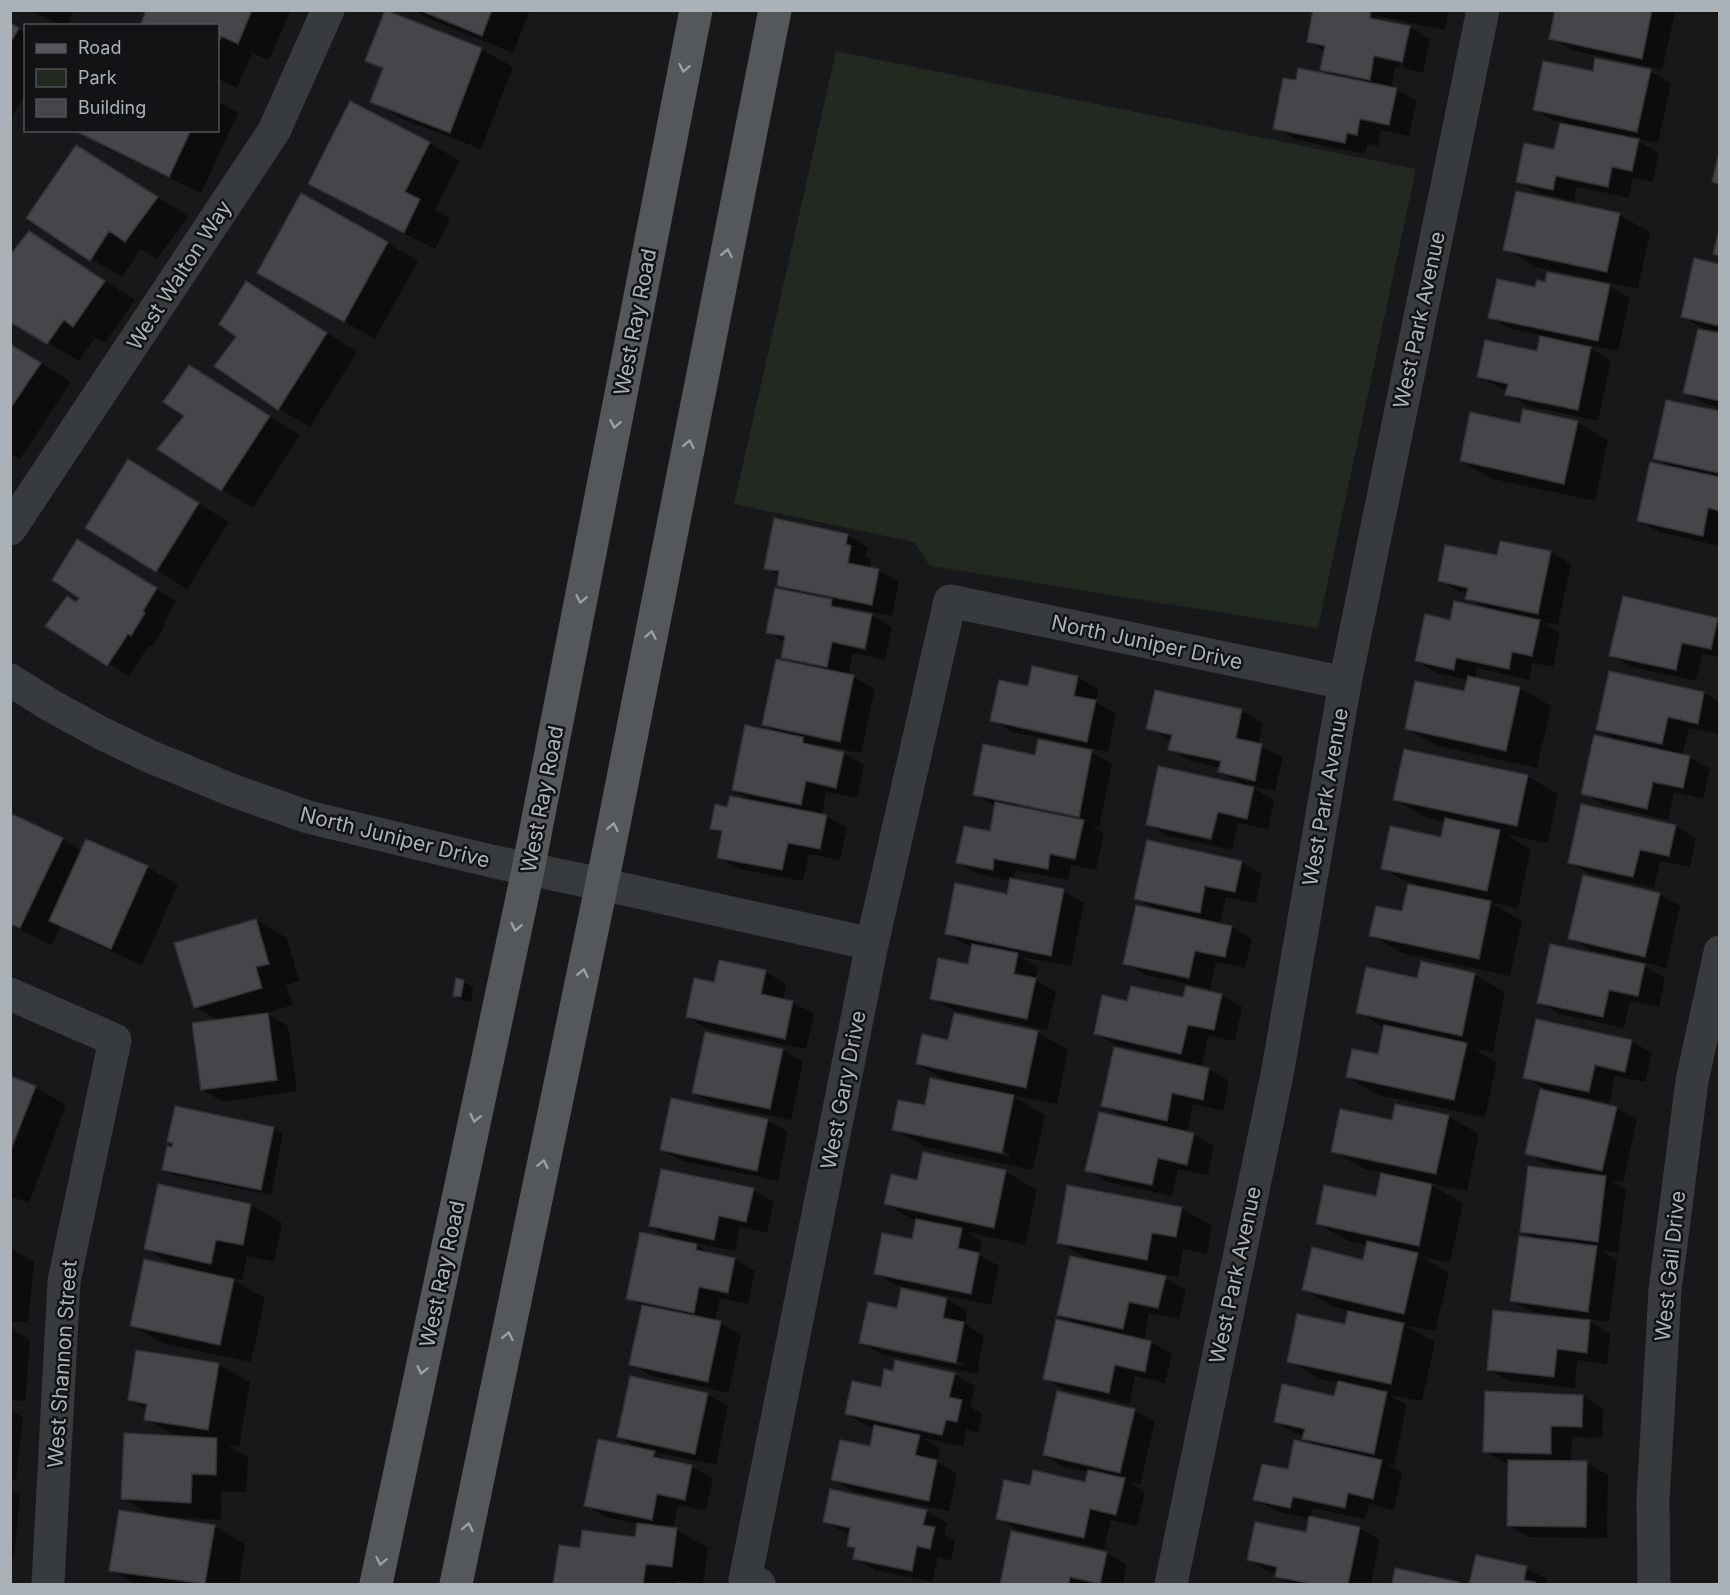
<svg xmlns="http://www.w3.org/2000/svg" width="1730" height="1595" font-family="Inter,sans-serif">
<rect width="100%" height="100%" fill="#171819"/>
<path fill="#222921" d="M836,51L1416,169L1318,628L930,566L914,542L734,504Z"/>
<path fill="#0007" fill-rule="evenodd" d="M28,10H74L68,26H63Z
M148,10H287L290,12L269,60L252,53L237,88L218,79V26Z
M415,10H530L513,53L427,18Z
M1359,10H1449L1445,30L1373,15L1385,22L1409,27L1430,39L1423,73L1402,68L1410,32H1407L1400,68L1395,67L1391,88L1396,89L1417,101L1409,136L1381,130L1378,146L1368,144L1365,154L1296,140L1275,128L1297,82L1335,76L1322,69L1326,52L1308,42Z
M1586,10H1670L1675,13L1662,70L1572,50L1551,38Z
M1705,10H1720V14Z
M386,12L482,50L513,67L481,149L403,119L372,101L384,70L367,60Z
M10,25L26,33V92L10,120Z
M1650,71L1671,83L1658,143L1635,139L1659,153L1653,182L1633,178L1629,198L1577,187L1574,201L1538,193L1517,181L1555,151L1561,122L1555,121L1534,109L1594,73Z
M218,101L238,113L201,193L104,147L76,130H218Z
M429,143L460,161L435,210L450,219L435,249L341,202L310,184Z
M76,147L188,216L157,259L140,249L122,277L91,259L28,218Z
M1619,215L1650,232L1638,289L1536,267L1505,249Z
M29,233L60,251L135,300L105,343L95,338L79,361L48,343Z
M387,243L418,261L375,339L290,291Z
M1720,265V332L1706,330L1683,317Z
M247,283L278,301L357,352L310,427L279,409L217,365L238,337Z
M1609,286L1630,298L1618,351L1585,345L1611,360L1598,421L1528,406L1507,394L1508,390L1500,388L1479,376L1538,353L1541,335L1511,329L1490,317L1536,289Z
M1720,335V407L1706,404L1685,392Z
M10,343L71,382L20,459L10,453Z
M221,385L300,435L253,508L222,490L160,449Z
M1720,413V546L1659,532L1639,520L1671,467L1655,458Z
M1577,422L1608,440L1595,501L1492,479L1461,461L1521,425Z
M159,479L229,522L187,589L87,528Z
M847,535L868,547L866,556L871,559L870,568L878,570L899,582L892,616L842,606L851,611L871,615L892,627L885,660L853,653L848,676L854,677L875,689L861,753L810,743L819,748L844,753L864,765L857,798L826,792L822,815L827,816L847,828L840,860L809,854L803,881L739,869L718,857L723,835L712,829L729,809L754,802L733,790L777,732L763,724L793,663L782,657L785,642L768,632L790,592L778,585L780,576L766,568Z
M1502,542L1551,552L1571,564L1558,625L1541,622L1560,633L1553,667L1533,663L1529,680L1477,668L1475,679L1520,688L1551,706L1537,768L1438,746L1407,729L1466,693L1468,680L1437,673L1416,661L1452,621L1485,608L1467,598L1468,594L1460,592L1439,580L1498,557Z
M98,553L176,601L163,624L165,626L152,647L149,645L129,676L47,626L77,604L82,597Z
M1624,598L1720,620V657L1702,654L1696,681L1632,667L1611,655Z
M1610,673L1704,693L1720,702L1718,734L1689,728L1682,756L1689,757L1710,769L1703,799L1674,792L1668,820L1604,805L1583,793L1618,741L1598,730Z
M1078,677L1098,689L1096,702L1116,714L1108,752L1012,732L992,720L1029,688Z
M1156,692L1242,711L1263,723L1258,745L1283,757L1275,791L1251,787L1274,800L1268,829L1238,823L1232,850L1168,836L1147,824L1244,785L1220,772L1221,768L1190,761L1170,749L1172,741L1148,728Z
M1086,749L1112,764L1099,827L1092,826L1104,833L1096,870L1071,865L1068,880L1015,870L1013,881L1064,891L1084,903L1071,966L1020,957L1038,967L1036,980L1056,992L1047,1030L953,1010L932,998L969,966L973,946L967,945L946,933L1008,896L1011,881L978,874L957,862L991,833L996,807L975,794L1036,757L1086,751Z
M1527,776L1558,794L1548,843L1506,835L1531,849L1518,908L1491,903L1522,921L1510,976L1402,953L1371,935L1403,913L1409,883L1382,868L1442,839L1446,822L1425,817L1394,799Z
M10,815L62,839L82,851L147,867L178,885L142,965L82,938L61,926L52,945L10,925Z
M1676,826L1696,838L1690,867L1660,861L1654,888L1590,874L1569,862Z
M1148,842L1242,862L1262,874L1256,903L1226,897L1220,924L1232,927L1252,939L1245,968L1216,962L1210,989L1146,975L1125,963L1156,910L1136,898Z
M1659,894L1680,906L1666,968L1590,950L1570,938Z
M256,920L287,938L299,981L286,985L293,1005L266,1013L288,1026L297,1091L223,1102L202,1090L220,1021L195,1007Z
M1639,963L1665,978L1659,1007L1630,1001L1624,1028L1559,1014L1539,1002L1639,965Z
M766,972L786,984L783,1000L793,1003L814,1014L806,1049L708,1029L687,1017L715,984Z
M1474,974L1505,992L1493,1052L1474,1049L1497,1062L1485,1117L1378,1095L1347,1077L1379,1056L1385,1028L1358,1012L1419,979Z
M463,981L473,987L471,1002L464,1001L454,996Z
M1222,995L1242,1007L1235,1041L1208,1036L1202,1065L1116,1045L1095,1033L1129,1002Z
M1037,1032L1068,1050L1057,1104L1011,1095L1045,1115L1033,1170L925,1147L894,1129L926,1107L951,1083L917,1064L950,1042ZM925,1135L1009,1153V1156L925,1138Z
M1631,1041L1652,1053L1645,1082L1615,1076L1610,1103L1549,1091L1525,1077Z
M1115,1049L1209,1069L1229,1081L1223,1111L1193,1104L1187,1133L1193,1134L1214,1146L1208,1175L1178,1169L1172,1196L1108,1182L1087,1170L1126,1119L1103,1105Z
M783,1050L803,1062L791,1120L714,1104L693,1092Z
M10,1078L35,1087L66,1105L29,1203L10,1196Z
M1541,1091L1617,1108L1637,1120L1623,1182L1610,1180L1626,1189L1618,1253L1601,1250L1617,1260L1609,1322L1586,1319L1610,1334L1607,1364L1577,1360L1575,1388L1509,1381L1488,1369L1556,1318V1315L1532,1312L1511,1300L1536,1239L1521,1231L1578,1174V1172L1548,1165L1527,1153Z
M672,1100L768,1121L788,1132L778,1181L682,1161L661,1149Z
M1448,1116L1479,1134L1467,1191L1428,1183L1463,1203L1450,1263L1422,1257L1449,1273L1435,1331L1404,1325L1435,1342L1422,1401L1389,1395L1407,1405L1394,1465L1386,1464L1402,1473L1394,1510L1369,1504L1365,1519L1313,1508L1311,1518L1359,1528L1380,1540L1371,1584H1291L1277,1576V1573L1269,1572L1249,1560L1307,1534L1310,1519L1276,1511L1255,1499L1318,1446L1304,1438L1305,1435L1296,1434L1276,1422L1336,1397L1339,1383L1320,1379L1289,1361L1347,1326L1350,1311L1334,1307L1303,1289L1364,1261L1368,1245L1348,1241L1317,1223L1377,1198L1383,1173L1364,1169L1333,1151L1393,1121Z
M274,1128L283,1134L271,1195L173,1175L163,1170L174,1144L169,1141Z
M924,1154L1006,1172L1037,1190L1025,1245L967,1232L982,1242L979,1255L999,1266L991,1305L896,1285L875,1273L913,1241L917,1222L886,1204L918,1182Z
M159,1185L251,1205L282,1223L274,1262L247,1256L242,1280L231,1279L265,1298L251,1362L162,1343L131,1325L179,1268L145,1248Z
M753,1190L774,1202L767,1233L740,1227L735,1251L691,1242L713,1255L734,1259L755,1271L748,1304L720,1298L715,1322L720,1323L741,1335L728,1393L652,1376L631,1364L643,1307L628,1298L677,1241L650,1226Z
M1181,1208L1212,1226L1207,1254L1183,1249L1178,1277L1132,1268V1271L1165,1278L1186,1290L1179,1319L1149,1313L1144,1340L1151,1342L1172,1354L1165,1383L1135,1376L1129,1404L1065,1390L1045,1378L1078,1325L1059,1314L1092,1261L1058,1242Z
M10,1248L34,1262L28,1323L10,1321Z
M947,1299L967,1311L965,1324L984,1336L977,1374L881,1354L861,1342ZM881,1346L964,1363L963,1366L881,1349Z
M10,1328L30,1340L25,1401L10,1400Z
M219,1365L250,1382L239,1447L228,1446L248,1457L246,1492L222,1491L221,1520L173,1517V1520L214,1526L245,1544L239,1584H136L111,1570L153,1516L122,1498L177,1437L146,1419L147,1410L130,1400Z
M954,1374L975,1386L970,1407L982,1413L978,1433L966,1430L963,1446L921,1438L940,1448L937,1462L957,1473L949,1511L854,1492L833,1480L871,1448L875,1427L868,1426L847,1414L882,1389Z
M631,1378L708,1395L728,1406L716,1465L653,1452L670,1462L692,1467L713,1478L706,1511L678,1505L673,1529L677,1530L708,1548L703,1584L677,1581L676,1584H555L581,1550L636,1539L638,1524L606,1517L586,1505L640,1449L618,1437Z
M1583,1396L1603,1408L1602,1438L1572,1437L1571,1462L1587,1463L1608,1475L1607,1538L1529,1537L1508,1525L1509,1463H1505L1484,1451Z
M10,1410L23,1417L16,1480L10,1479Z
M1134,1410L1155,1422L1140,1484L1128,1482L1145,1492L1137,1526L1111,1520L1104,1549L1018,1530L997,1518L1031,1487L1086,1483L1089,1472L1065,1467L1044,1455Z
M10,1489L20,1494L14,1558H10Z
M926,1511L947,1523L944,1535L955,1541L951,1560L938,1557L932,1582L875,1570L854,1558L856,1550L848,1546L851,1535L845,1533L824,1521Z
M1012,1533L1107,1553L1127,1565L1123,1584H1001Z
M1477,1557L1526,1568L1547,1579L1546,1584H1471Z
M1396,1570L1459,1584H1460H1393Z"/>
<path fill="#444649" stroke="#313235" stroke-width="1.5" d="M146,10H252L238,44L221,36L218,44V26H140Z
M385,10L482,48L450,133L370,102L383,68L365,61Z
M419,10H492L482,36Z
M1313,10H1361L1371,12L1370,18L1410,26L1402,62L1374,56L1370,80L1320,70L1325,46L1307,42Z
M1555,10H1652L1642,59L1549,39Z
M10,23L19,28L10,44Z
M1595,58L1651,69L1637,132L1533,110L1543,61L1593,71Z
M1298,68L1397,88L1389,125L1360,119L1357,135L1347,133L1345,143L1273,129L1283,78L1296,80Z
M350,101L430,142L405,192L420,199L404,233L308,184Z
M1560,123L1639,139L1632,171L1612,167L1608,187L1556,176L1553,190L1516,182L1524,143L1554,149Z
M73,130H191L169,177Z
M76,145L158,197L125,242L109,231L90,261L26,218Z
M1720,148V184L1712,182Z
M1516,191L1620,213L1607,272L1503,250Z
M301,193L388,242L344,322L257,273Z
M1720,225V256L1713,254Z
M29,231L105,281L73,327L64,320L47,344L10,322V255Z
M1694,258L1720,264V326L1681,317Z
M1547,272L1610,284L1598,341L1488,318L1497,279L1535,287L1537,280L1545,282Z
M246,281L327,333L278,410L214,366L236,337L219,324Z
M1698,329L1720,333V401L1683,393Z
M1540,336L1591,347L1578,410L1505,395L1508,384L1477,377L1485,340L1537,351Z
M10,344L41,363L10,409Z
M189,365L270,416L221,491L157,449L184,416L163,402Z
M1666,400L1720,411L1719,473L1653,459Z
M1523,409L1578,421L1564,484L1460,461L1470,412L1520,423Z
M128,459L199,503L156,572L85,528Z
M1650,462L1720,477V511L1708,508L1703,536L1637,521Z
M774,518L848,534L846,544L851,546L848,563L879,569L872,605L777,586L779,571L764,569Z
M77,539L157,588L143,611L145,613L131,636L128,634L107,666L45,626L67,596L76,602L79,598L52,580Z
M1500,541L1551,551L1538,614L1465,599L1468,588L1438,581L1445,545L1497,555Z
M775,588L832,599L831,606L872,614L865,649L832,642L827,667L781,658L785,636L766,633Z
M1623,596L1718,618L1711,649L1682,643L1676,670L1609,656Z
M1454,601L1540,620L1532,656L1512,652L1509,669L1456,658L1454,670L1415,661L1425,614L1450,620Z
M776,659L854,675L840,742L762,725Z
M1032,666L1078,676L1074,696L1096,700L1087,742L990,721L999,680L1028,686Z
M1609,671L1704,692L1698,724L1668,717L1662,744L1596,730Z
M1468,676L1520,687L1506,751L1405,729L1415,681L1464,691Z
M1155,690L1242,709L1236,738L1262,744L1255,781L1218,772L1221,761L1168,750L1172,735L1146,729Z
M745,725L803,737V743L844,752L836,788L806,781L801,805L732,790Z
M1594,735L1690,756L1683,788L1653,782L1647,809L1581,794Z
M1038,739L1092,750L1079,817L973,795L983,744L1035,755Z
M1404,749L1528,775L1517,826L1393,800Z
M1158,766L1254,787L1247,819L1218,812L1211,839L1146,825Z
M730,796L827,815L820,849L788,843L782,870L717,858L722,831L710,829L715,804L727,807Z
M995,802L1084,820L1075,859L1050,854L1048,869L994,859L993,870L956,863L964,826L990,831Z
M1581,804L1676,825L1669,856L1640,850L1633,877L1568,863Z
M10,813L63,838L20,928L10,924Z
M1445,818L1500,830L1487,891L1381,869L1390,826L1441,837Z
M86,839L148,866L111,949L49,921Z
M1147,840L1242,861L1235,892L1205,886L1200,913L1134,899Z
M1583,875L1660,893L1645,957L1568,939Z
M1010,878L1064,889L1051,956L945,934L955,883L1007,894Z
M1408,884L1491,901L1479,959L1369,936L1376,906L1402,911Z
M1136,905L1232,926L1225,957L1195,951L1189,978L1123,964Z
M256,919L269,964L256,967L262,988L194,1008L174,943Z
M972,944L1018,953L1014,974L1036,978L1027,1019L930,999L938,958L968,964Z
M1550,944L1645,964L1638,996L1609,990L1603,1017L1537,1003Z
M719,960L766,970L761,994L793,1001L785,1039L686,1017L694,978L714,982Z
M1421,961L1475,973L1462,1036L1356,1013L1366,967L1417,978Z
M456,978L464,980L461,997L453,996Z
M1131,986L1183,997L1186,986L1222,994L1214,1030L1188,1025L1181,1054L1094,1034L1102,995L1127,1001Z
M268,1013L277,1080L201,1090L192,1023Z
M954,1013L1038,1031L1026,1088L916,1064L922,1034L948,1040Z
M1536,1019L1632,1040L1625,1072L1595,1065L1589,1092L1523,1078Z
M1384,1025L1467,1043L1454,1100L1346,1077L1352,1049L1378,1054Z
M705,1032L783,1049L770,1109L692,1093Z
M1114,1047L1209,1068L1203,1100L1172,1093L1167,1121L1101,1106Z
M10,1076L36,1086L10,1152Z
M930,1078L1014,1095L1002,1153L892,1130L898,1100L925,1105Z
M1540,1089L1617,1107L1602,1171L1525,1154Z
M671,1098L768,1119L757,1171L660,1150Z
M1395,1104L1449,1115L1436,1174L1331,1152L1340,1109L1392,1120Z
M175,1106L274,1127L261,1190L162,1170L167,1146L172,1147L173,1143L167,1142Z
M1099,1112L1194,1133L1187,1165L1158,1158L1152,1185L1085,1171Z
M923,1152L1006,1170L994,1228L884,1204L891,1174L917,1180Z
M1528,1166L1606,1176L1598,1242L1520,1232Z
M661,1169L754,1188L746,1222L719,1216L714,1240L649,1226Z
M1381,1173L1432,1184L1419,1246L1316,1224L1324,1185L1376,1196Z
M158,1184L251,1204L243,1245L216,1240L211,1264L144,1249Z
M1067,1185L1182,1207L1176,1237L1152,1233L1147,1260L1057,1243Z
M916,1219L962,1228L958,1248L979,1253L971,1294L874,1274L882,1233L912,1239Z
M640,1232L697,1244L696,1250L735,1258L728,1293L699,1287L694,1313L626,1299Z
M1519,1236L1597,1246L1588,1312L1510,1301Z
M1367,1241L1418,1253L1404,1314L1302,1290L1312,1247L1363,1260Z
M1070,1256L1166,1276L1158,1308L1129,1302L1123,1329L1057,1315Z
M144,1259L234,1279L220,1345L130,1326Z
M901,1288L947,1298L943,1318L964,1322L956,1363L859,1343L868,1302L897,1308Z
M642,1305L721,1321L708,1382L629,1365Z
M1493,1310L1590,1320L1587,1353L1557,1349L1554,1377L1487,1370Z
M1348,1311L1404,1323L1391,1384L1287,1362L1297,1314L1345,1324Z
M1056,1319L1151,1341L1145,1372L1115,1365L1109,1393L1043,1379Z
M136,1350L219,1363L208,1430L144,1420L147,1404L128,1400Z
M895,1360L955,1373L949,1397L962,1400L957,1422L946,1420L942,1435L845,1414L852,1381L881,1387L884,1369L893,1371Z
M630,1376L708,1393L695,1454L617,1437Z
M1338,1381L1387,1392L1374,1454L1302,1439L1305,1429L1274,1422L1282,1384L1334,1396Z
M1057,1391L1135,1409L1120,1473L1043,1455Z
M1485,1391L1583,1395L1582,1427L1551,1426V1454L1483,1452Z
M874,1425L920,1435L915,1455L937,1460L929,1501L831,1480L840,1440L870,1446Z
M124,1433L217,1438L216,1475L192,1474L191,1503L121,1499Z
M598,1439L655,1451L653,1457L692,1465L685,1500L657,1494L652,1520L584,1506Z
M1294,1440L1382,1460L1373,1499L1348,1493L1345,1508L1293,1497L1290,1508L1253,1500L1262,1464L1288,1469Z
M1508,1460L1587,1461L1586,1527L1507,1526Z
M1033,1470L1085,1482L1088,1470L1125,1478L1116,1515L1090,1509L1084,1538L996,1519L1004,1480L1030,1485Z
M830,1489L927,1510L923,1525L935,1527L930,1549L917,1546L912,1571L853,1559L855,1548L847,1546L850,1528L823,1522Z
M119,1510L215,1525L205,1584L109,1571Z
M1309,1516L1360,1527L1348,1584H1313L1275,1577L1277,1567L1247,1560L1255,1522L1306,1532Z
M637,1523L677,1528L672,1567L646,1564L643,1584H553L559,1545L580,1548L582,1530L635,1537Z
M1011,1531L1107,1552L1100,1584L1070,1577L1069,1584H1000Z
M1476,1555L1527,1566L1524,1580L1535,1582L1534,1584H1469Z
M1395,1568L1459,1582V1584H1392Z"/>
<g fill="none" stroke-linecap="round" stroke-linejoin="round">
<path stroke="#383b3e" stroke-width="33" d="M10,529L274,131L328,10
M601,884L872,944
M10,994L115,1040L64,1281L48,1584
M759,1584L745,1580L872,944L950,601L1345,683
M1171,1584L1277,1075L1345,683L1483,10
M1654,1584L1653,1500L1665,1290L1692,1081L1720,952"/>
<path stroke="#383b3e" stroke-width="33" d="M10,680L50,705L101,733L149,756L234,791L308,817L495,862L601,884"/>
<path stroke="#54585d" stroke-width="33" d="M376,1584L528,870L696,10
M456,1584L609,849L775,10"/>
</g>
<defs><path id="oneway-chevron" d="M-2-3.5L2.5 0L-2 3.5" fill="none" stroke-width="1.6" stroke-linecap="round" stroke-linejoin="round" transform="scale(1.5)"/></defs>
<g stroke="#99a0a7">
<use href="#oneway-chevron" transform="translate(684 68) rotate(101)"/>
<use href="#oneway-chevron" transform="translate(727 253) rotate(-79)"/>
<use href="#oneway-chevron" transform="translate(615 424) rotate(101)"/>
<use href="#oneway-chevron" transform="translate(689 444) rotate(-79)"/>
<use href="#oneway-chevron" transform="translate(581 599) rotate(101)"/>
<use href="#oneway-chevron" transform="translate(651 635) rotate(-79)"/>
<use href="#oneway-chevron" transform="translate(613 827) rotate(-79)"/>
<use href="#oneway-chevron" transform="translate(516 927) rotate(102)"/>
<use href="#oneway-chevron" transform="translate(583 973) rotate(-78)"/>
<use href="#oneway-chevron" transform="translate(475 1118) rotate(102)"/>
<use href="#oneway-chevron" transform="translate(543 1164) rotate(-78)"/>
<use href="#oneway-chevron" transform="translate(508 1336) rotate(-78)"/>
<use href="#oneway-chevron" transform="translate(422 1370) rotate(102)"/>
<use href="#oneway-chevron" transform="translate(468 1527) rotate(-78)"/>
<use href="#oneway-chevron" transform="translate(381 1561) rotate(102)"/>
</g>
<g text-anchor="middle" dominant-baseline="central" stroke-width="5" stroke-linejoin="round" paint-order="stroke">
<g font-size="21" fill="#aab2b9" stroke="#121314">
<text transform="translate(179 275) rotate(-57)">West Walton Way</text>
<text transform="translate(1419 320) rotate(-78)">West Park Avenue</text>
<text transform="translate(635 322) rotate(-79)">West Ray Road</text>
<text transform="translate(1147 642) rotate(12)">North Juniper Drive</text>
<text transform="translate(1325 797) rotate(-80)">West Park Avenue</text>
<text transform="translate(542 799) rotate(-79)">West Ray Road</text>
<text transform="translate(395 837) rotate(14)">North Juniper Drive</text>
<text transform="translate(843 1090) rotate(-79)">West Gary Drive</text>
<text transform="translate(1670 1266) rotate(-84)">West Gail Drive</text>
<text transform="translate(442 1274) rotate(-78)">West Ray Road</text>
<text transform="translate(1235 1275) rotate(-78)">West Park Avenue</text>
<text transform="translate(62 1364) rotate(-86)">West Shannon Street</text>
</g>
</g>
<rect width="1730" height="1595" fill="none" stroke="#aab2b9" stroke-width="24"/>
<rect x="24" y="24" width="195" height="108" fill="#121314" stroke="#4f5356" stroke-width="1.5"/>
<rect x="36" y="44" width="30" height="9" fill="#54585d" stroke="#4f5356" stroke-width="1.5"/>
<text x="78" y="54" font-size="18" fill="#aab2b9">Road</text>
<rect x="36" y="69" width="30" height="18" fill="#222921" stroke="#4f5356" stroke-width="1.5"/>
<text x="78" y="84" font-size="18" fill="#aab2b9">Park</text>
<rect x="36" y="99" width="30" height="18" fill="#444649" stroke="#4f5356" stroke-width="1.5"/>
<text x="78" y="114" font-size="18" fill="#aab2b9">Building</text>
</svg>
